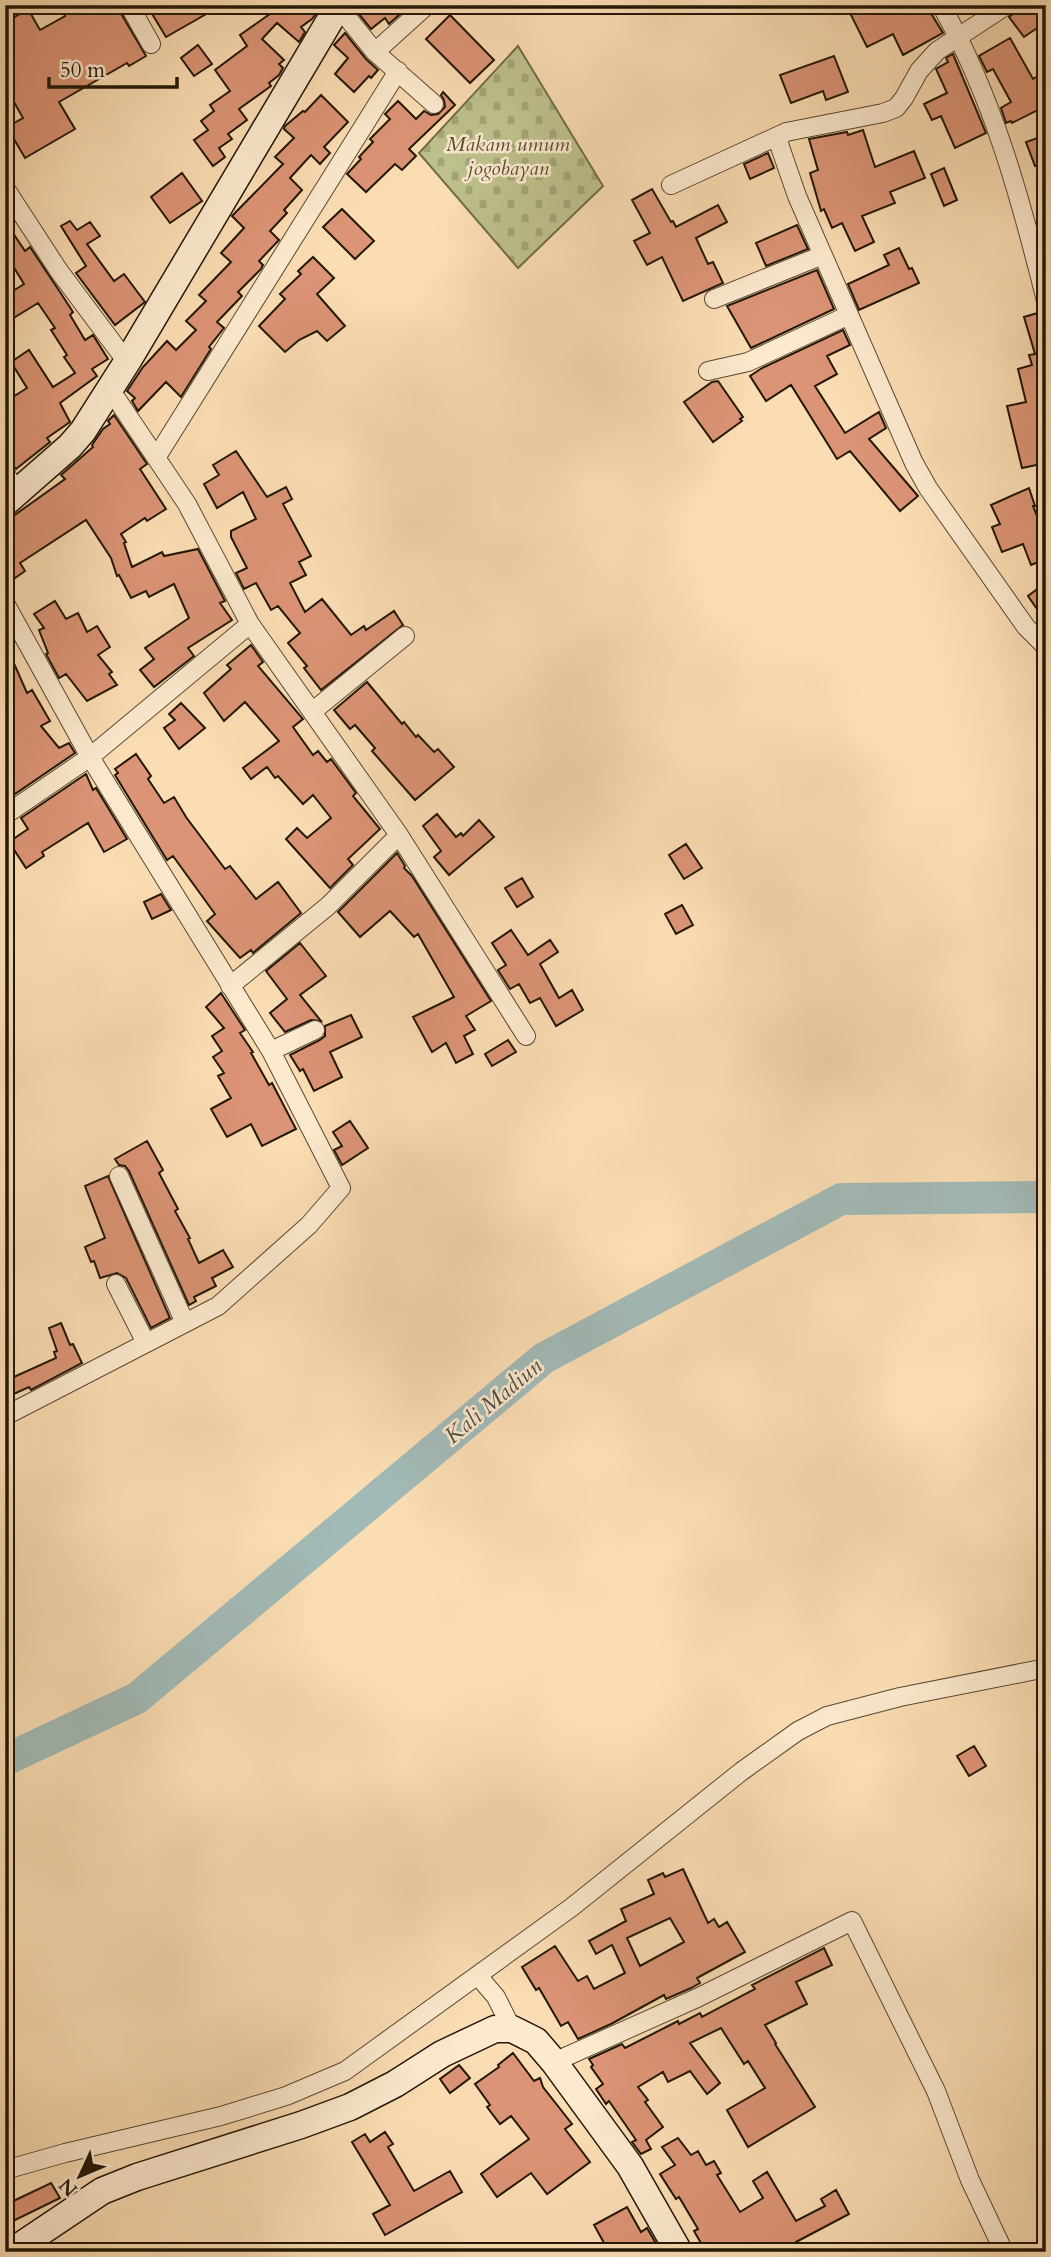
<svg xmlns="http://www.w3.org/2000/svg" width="1051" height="2257" font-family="Cardo,serif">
<defs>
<pattern id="cemetery-stones" width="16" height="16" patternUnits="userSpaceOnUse" patternTransform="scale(1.75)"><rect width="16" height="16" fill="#bec18d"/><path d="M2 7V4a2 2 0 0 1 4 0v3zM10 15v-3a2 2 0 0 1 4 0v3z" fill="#a3a578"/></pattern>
</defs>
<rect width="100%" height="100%" fill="#fbddb3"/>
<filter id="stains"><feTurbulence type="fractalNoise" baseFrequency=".00286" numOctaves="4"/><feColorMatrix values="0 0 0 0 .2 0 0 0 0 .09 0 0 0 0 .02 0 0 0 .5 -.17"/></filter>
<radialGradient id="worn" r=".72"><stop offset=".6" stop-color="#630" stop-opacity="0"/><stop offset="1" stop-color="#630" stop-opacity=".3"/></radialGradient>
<path fill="url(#cemetery-stones)" stroke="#706c4a" stroke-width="2" d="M518,46L603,186L518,268L419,153Z"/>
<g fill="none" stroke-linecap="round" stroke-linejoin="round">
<path stroke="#a2bab7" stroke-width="32" d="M5,1760L137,1698L544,1358L841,1199L1046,1197"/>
</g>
<path fill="#db9475" stroke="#221707" stroke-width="2" fill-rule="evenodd" d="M59,5H116L146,56L129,66L127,63L59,102L75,129L25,158L7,127L23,118L5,86V23L28,9L40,30L65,16Z
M163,5H222L166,37L151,12Z
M269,5H312L317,12L312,19L301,27L305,32L299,42L277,23L262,39L284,60L279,64L283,68L279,75L269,83L271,86L239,109L247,120L228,134L232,139L219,148L225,157L213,166L194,140L208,130L201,121L214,111L210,105L230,91L215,70L247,46L240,35L274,11Z
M355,5H410L389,24L385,18L371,29L354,8Z
M846,5H926L943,33L903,55L893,34L867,47Z
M1018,5H1030L1043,24L1024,37L1009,17L1017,11Z
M450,15L494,60L470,83L426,39Z
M345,33L366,59L378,70L371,78L369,76L354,92L335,74L348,58L334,45Z
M1010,38L1033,79L1040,75L1046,87V106L1012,123L1011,121L1006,123L1001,108L1011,102L993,69L987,72L979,56Z
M198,45L212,64L194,76L181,58Z
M953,54L986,133L955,148L941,116L932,120L924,104L947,93L936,69L948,62L946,58Z
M834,56L848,92L826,100L823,91L791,103L780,75Z
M443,92L455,105L409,149L416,156L402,170L395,164L366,192L347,174L361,159L359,157L373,142L370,139L390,119L385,114L398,101L416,119L424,111L431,115L438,114L445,107L444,100L441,95Z
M321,95L348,122L324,147L330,153L320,164L311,155L290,178L302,190L284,210L287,213L270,231L279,240L259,261L263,265L261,269L238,292L242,296L217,322L224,328L209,347L211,349L181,397L166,382L138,411L132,401L135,398L127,391L143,367L167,341L176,350L196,330L186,321L206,301L199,295L231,262L221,253L244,228L232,216L283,164L275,157L294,138L284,129L285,126L303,111L305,112Z
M863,130L875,167L914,151L925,178L890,192L895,203L862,216L874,242L855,251L842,223L832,228L824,209L821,211L810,173L818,170L809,139L847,132L848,135Z
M1046,135V163L1035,166L1026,142Z
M768,153L774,168L750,179L744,164Z
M944,168L957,200L944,206L931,174Z
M182,173L202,201L170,223L151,197Z
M652,189L671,222L673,221L676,227L718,205L727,222L696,238L708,264L713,262L723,283L683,301L662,257L647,265L634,241L650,233L632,200Z
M342,209L374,241L355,259L323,227Z
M5,221L25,251L30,247L58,289L73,312L70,315L85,340L93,335L108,359L92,369L97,376L60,403L70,422L47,438L50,442L16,469L5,459V402L27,388L11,362L29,350L53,387L75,373L64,357L67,355L51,330L55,328L38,303L12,319L5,309V296L24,284L5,253Z
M70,221L77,230L90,222L100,236L87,244L114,281L124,274L145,302L115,325L76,273L86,266L61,226Z
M797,225L808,249L766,266L756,243Z
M899,248L909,269L912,268L919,283L859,310L848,284L889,265L884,255Z
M313,257L334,278L317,294L345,326L327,341L317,331L299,340L285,352L259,326L285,299L280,294L301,274L298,271Z
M817,270L834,309L751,348L727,306Z
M1041,312L1046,328V463L1022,468L1007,406L1026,402L1018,369L1032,365L1029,355L1035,354L1024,317Z
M843,330L850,345L827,356L837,374L815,386L845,433L879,412L886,428L869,439L918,496L900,511L850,451L837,459L791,385L766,401L750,376L762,368Z
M718,381L743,417L740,419L742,421L713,442L684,402L712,382Z
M114,415L147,464L140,469L166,509L147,521L145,518L121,534L126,542L124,543L132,567L162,552L164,556L198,549L225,601L220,603L232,620L188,648L194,656L154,687L140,670L154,659L145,648L189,618L174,584L149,597L146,591L131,598L119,575L117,576L111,558L86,520L20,563L25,571L5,585V522L65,479L61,475L93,447L92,445L103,429L110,424L108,421Z
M236,451L267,497L286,487L292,499L283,504L311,556L299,562L306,575L290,583L305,612L322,599L351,635L364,626L366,630L394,611L403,625L321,690L304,668L307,666L288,643L300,633L278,606L271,610L256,583L244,589L236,573L247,568L231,537V531L256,519L243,492L217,508L204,484L219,475L213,465Z
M1029,488L1035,506H1033L1046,538V559L1031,565L1023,544L1002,552L992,527L1000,524L991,505Z
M1040,587L1046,595V622L1028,596Z
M55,601L66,619L78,613L87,632L97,626L110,647L98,655L112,672L109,674L117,685L87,701L66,674L59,678L46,654L48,653L39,630L44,628L34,614Z
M5,643L27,693L32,690L50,721L41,726L59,748L69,743L75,753L9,798L5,792Z
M251,645L263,662L258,666L303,719L293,727L313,755L318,751L327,762L331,759L356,793L353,796L380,829L348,859L353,865L330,888L286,839L297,828L307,838L331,818L313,795L303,804L278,776L275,778L267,767L251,779L243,768L279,741L245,702L224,721L204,693L231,669L227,665Z
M367,682L402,724L404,722L416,737L418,735L434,752L438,749L454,767L415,800L372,751L375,748L355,725L350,729L334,710Z
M181,703L205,728L179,749L164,728L175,720L169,714Z
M136,754L151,776L148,779L164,803L174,797L186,817L225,869L230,866L256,899L278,882L301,913L253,953L251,950L240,958L207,921L215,914L173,856L167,860L115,775L118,773L115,769Z
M86,774L93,790L96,788L127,839L104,852L88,823L42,852L44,856L26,868L9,842L28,829L21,818Z
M437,814L456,837L461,833L463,836L479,820L494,837L449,875L434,857L441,851L423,826Z
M686,844L702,868L684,879L669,855Z
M397,853L405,866L404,868L412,876L491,1001L466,1016L475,1030L464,1036L473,1054L456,1063L446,1043L432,1052L413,1017L454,997L418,934L414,937L390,911L360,937L338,912Z
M522,878L533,897L517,907L505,888Z
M161,894L171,910L152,919L144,902Z
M682,905L693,925L676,934L665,914Z
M511,930L528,955L550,940L558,952L540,964L559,998L572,990L583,1010L556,1026L540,998L530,1003L519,984L510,989L498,970L506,965L492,943Z
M300,943L326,976L300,995L321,1021L311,1020L285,1032L270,1013L287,999L266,971Z
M221,993L245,1030L240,1033L253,1052L251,1053L269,1085L272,1083L296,1129L262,1146L251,1124L227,1137L211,1109L231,1098L218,1076L224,1073L213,1057L222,1051L212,1036L224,1028L206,1007Z
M351,1015L362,1037L330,1052L342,1077L314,1091L303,1069L300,1071L290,1055L320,1040L325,1036V1026Z
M508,1040L516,1052L492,1066L485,1054Z
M350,1121L368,1148L342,1165L334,1150L342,1146L333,1132Z
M147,1141L163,1170L159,1173L178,1209L175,1211L190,1238L188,1239L199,1263L223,1250L233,1267L212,1278L216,1286L194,1297L196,1301L189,1305L129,1171L125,1166L119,1165L115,1159Z
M108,1176L170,1318L151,1328L126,1278L117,1273L100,1278L94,1261L91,1262L85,1247L105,1238L85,1186Z
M61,1323L70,1345L73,1344L82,1363L31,1390L29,1387L5,1398V1381L56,1358L54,1352L57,1351L49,1328Z
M974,1746L986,1766L969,1776L957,1756Z
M683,1869L708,1923L714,1919L719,1927L727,1922L745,1952L697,1978L700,1983L691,1988L666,1999L664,1995L611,2024L578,2039L568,2022L561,2026L539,1988L536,1990L522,1967L555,1946L578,1981L587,1976L594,1989L625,1973L612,1945L596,1954L589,1941L626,1921L621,1909L654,1894L648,1880L663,1873L665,1877ZM670,1918L684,1942L640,1966L627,1938Z
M824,1948L832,1965L796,1982L807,2004L765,2025L776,2043L775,2044L815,2107L748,2147L727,2110L765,2088L748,2061L744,2064L721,2028L690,2043L720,2083L707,2094L690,2071L668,2082L663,2072L638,2087L648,2100L645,2102L663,2127L646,2140L651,2149L641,2154L632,2142L636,2140L609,2101L606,2104L596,2089L603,2084L591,2067L593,2065L589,2059L622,2044L625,2048L678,2021L679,2024L700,2013L702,2017L755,1989L752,1985Z
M513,2053L534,2081L540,2078L543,2087L572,2124L565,2129L590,2162L547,2194L531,2173L497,2197L481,2174L529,2139L511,2116L500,2124L487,2107L490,2105L475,2084L499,2067L498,2065Z
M459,2065L470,2078L450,2093L440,2079Z
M385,2132L393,2144L388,2147L414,2191L450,2171L462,2192L385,2235L373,2214L390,2205L352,2142L365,2134L370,2142Z
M678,2138L691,2155L698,2151L706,2165L714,2161L721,2173L717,2175L740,2212L763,2198L753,2181L767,2172L796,2221L825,2206L821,2199L836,2190L849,2214L796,2242L801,2252H706L694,2231L698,2229L679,2197L676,2199L660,2174L675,2165L662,2147Z
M51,2183L60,2198L5,2225V2205Z
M627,2207L641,2232L647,2228L661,2252H609L594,2225Z"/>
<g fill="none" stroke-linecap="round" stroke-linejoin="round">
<g stroke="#584832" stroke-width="20">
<path id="street" d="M129,5L151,44
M337,5L375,52L434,104
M941,5C993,97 1021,200 1046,301
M1007,5L937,51L919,71L904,98L896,108L883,113L786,132L779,137V144L797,196L914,463L928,488L1026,627L1046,647
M375,52L427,5
M671,185L782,134
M5,188L59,271L127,362
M714,299L823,255
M708,371L748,362L849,315
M110,389L187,504L250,624L399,835L526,1036
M156,458L398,71
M5,473L17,493
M5,603L90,757L271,1051L341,1188L309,1225L218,1306L5,1416
M313,711L405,636
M5,815L90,757L250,624
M230,986L328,906L399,835
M271,1051L315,1030
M119,1176L185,1323
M116,1284L146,1343
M478,1976L496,1997L512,2029
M554,2062L697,1998L852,1921L936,2091L970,2180L1004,2252
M5,2170L65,2153L221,2116L286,2096L345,2071L572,1907L742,1771L798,1731L827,1716L900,1697L1046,1668"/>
</g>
<g stroke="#221707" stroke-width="29">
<path id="secondary" d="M5,503L70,446L83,431L127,362L339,5
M11,2252L102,2191L137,2177L301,2125L350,2107L395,2084L442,2054L495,2029H512L536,2041L554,2062L630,2166L679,2252"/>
</g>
<use href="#street" stroke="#fce9ce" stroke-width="18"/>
<use href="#secondary" stroke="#fce9ce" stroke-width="26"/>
</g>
<g text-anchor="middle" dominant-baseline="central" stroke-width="5" stroke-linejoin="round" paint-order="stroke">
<g font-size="21" font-style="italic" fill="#595236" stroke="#fce9ce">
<text x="508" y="144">Makam umum<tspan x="508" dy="24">jogobayan</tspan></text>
</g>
<g font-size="23" font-style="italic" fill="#4f5045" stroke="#fce9ce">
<text transform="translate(493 1401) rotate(-40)">Kali Madiun</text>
</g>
</g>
<rect width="1051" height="2257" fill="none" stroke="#fbddb3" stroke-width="28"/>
<rect x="7" y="7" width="1037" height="2243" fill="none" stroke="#221707" stroke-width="3.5"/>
<rect x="14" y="14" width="1023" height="2229" fill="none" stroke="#221707" stroke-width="2"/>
<g transform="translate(80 2176) rotate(226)" stroke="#fce9ce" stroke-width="5" paint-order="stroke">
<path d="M0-5L12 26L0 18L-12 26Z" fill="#221707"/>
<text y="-10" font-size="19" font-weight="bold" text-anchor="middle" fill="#221707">N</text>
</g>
<path d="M49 77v10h128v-10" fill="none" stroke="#221707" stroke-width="3.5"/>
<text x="60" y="77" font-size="21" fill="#221707" stroke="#fce9ce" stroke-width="5" paint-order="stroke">50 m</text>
<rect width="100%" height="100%" filter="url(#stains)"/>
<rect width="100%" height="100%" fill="url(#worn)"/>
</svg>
